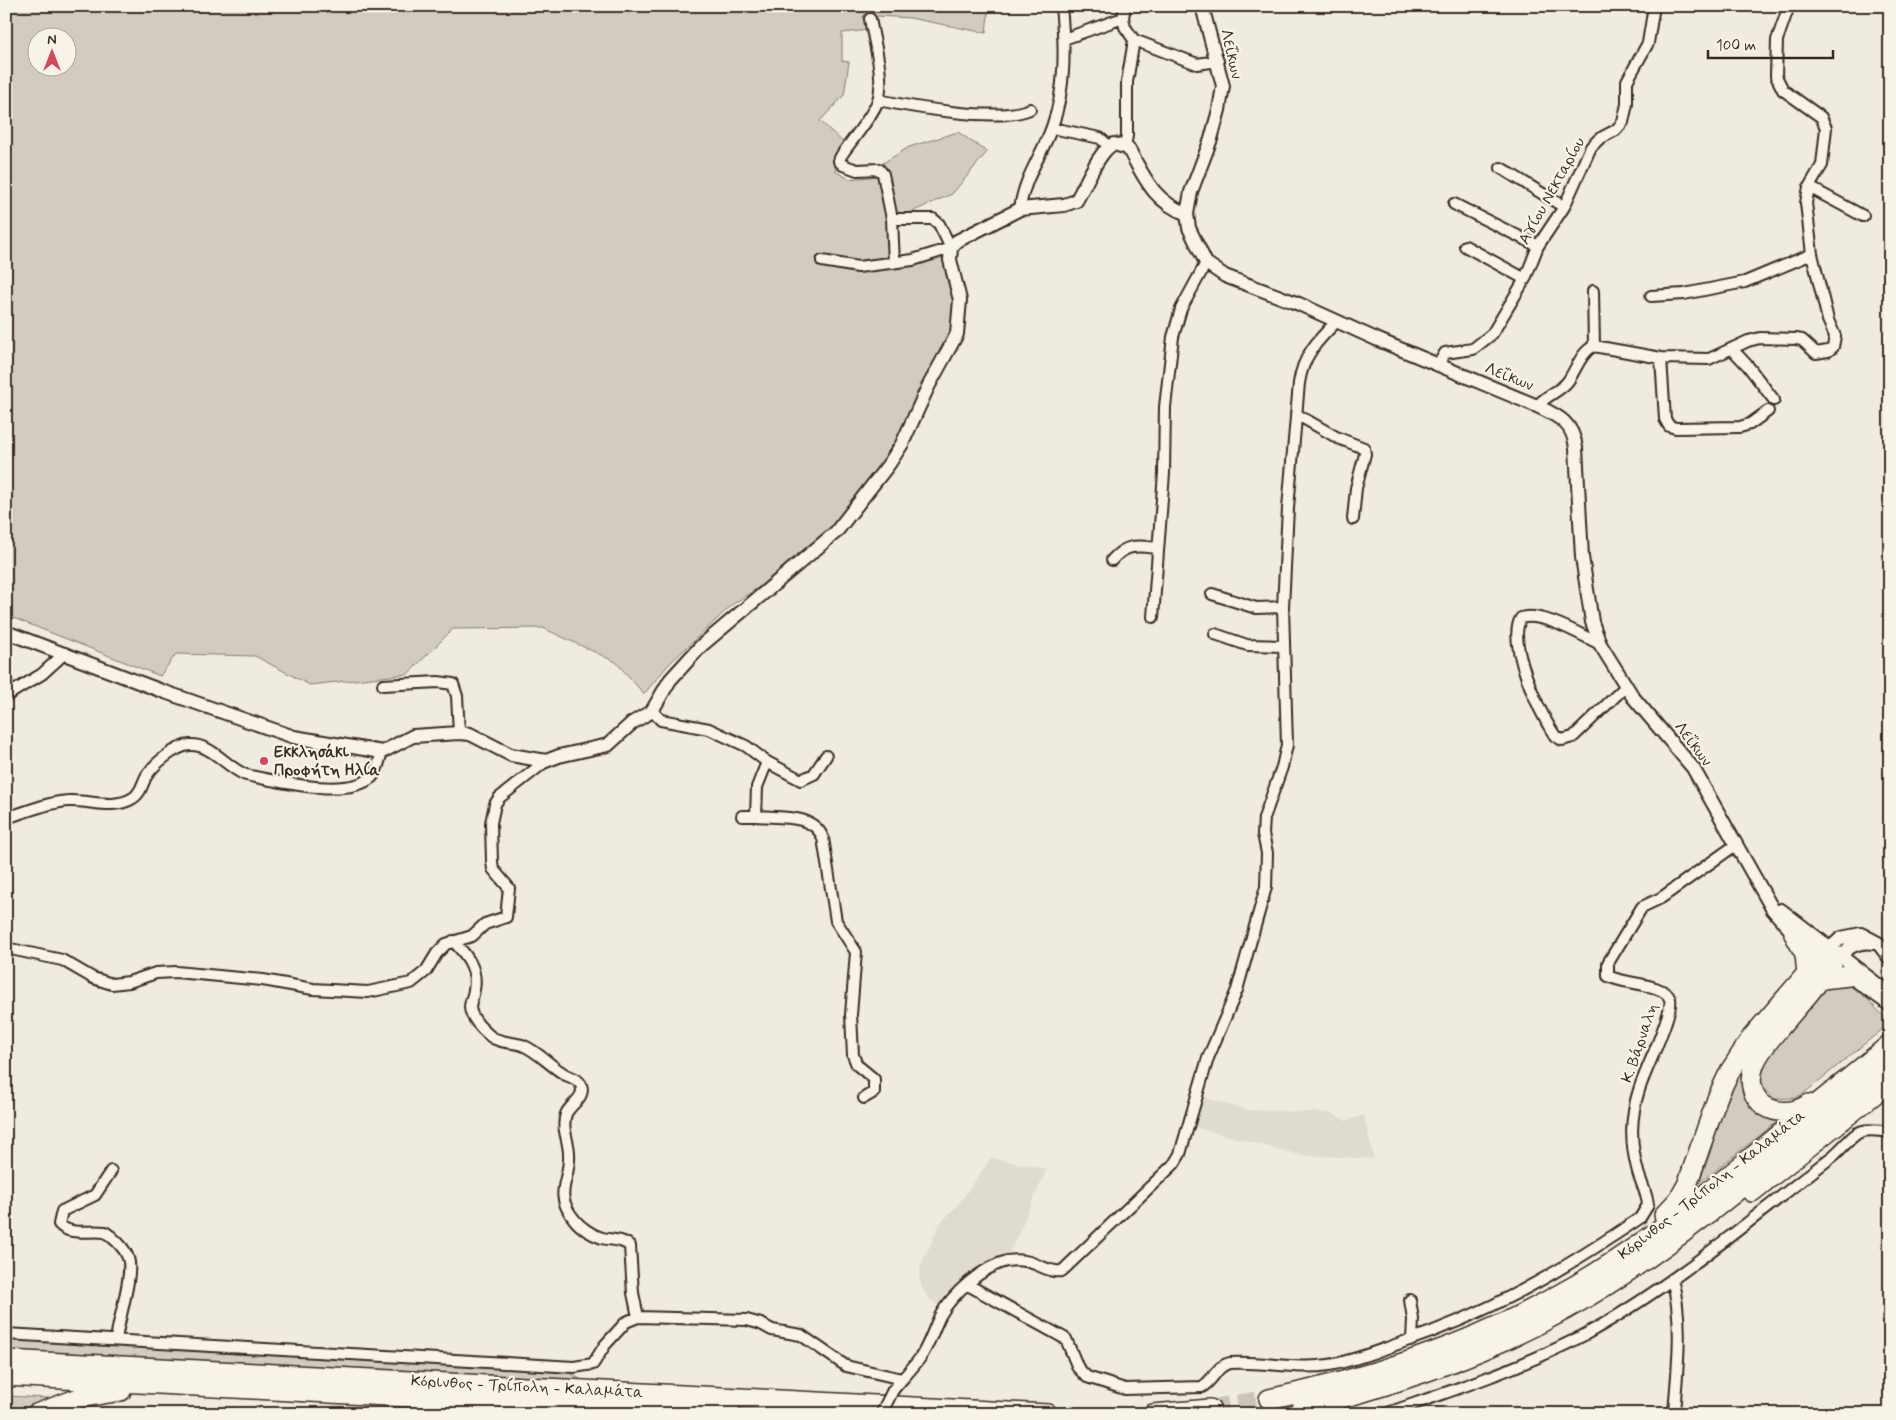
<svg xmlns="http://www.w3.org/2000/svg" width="1896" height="1420" font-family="Mynerve,sans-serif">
<rect width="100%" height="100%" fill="#efebe0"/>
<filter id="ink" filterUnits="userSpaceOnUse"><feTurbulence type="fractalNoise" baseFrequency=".02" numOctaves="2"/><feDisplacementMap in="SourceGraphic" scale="10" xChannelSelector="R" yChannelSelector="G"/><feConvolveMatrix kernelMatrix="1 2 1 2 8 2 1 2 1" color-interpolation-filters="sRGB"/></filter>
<g filter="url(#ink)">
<path fill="#e0dbd0" d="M1202,1097L1247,1110L1332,1113L1346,1121L1364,1115L1374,1159L1300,1155L1194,1127Z
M991,1158L1047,1169L1010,1252L961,1285L941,1308L929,1299L922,1288L919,1277L921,1265L940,1223L957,1206Z"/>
<path fill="#d1cbc0" stroke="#867a6f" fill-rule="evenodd" d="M6,6H989L986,33L910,18L877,16L878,29L842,33V61L849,62L844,95L820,121L846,145L839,154L835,171L849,179L879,176L883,163L909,147L958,132L987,152L952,194L889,222L892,261L948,251L958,323L900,440L828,534L780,574L733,604L669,664L644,694L616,662L543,628L453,629L408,674L310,685L255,656L176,654L160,676L6,615ZM38,38H68V68H38Z
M1834,980L1854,985L1890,1023L1803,1094L1795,1098L1775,1099L1759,1083L1760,1065L1825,983Z
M1742,1069L1744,1092L1753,1108L1787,1114L1698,1184C1704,1170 1710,1155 1714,1140C1722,1115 1725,1089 1742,1069Z
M6,1339L569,1372L583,1381L6,1352Z
M6,1396L68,1399L31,1414H6Z"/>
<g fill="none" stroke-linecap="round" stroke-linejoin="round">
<path stroke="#cbc4b9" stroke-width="19" stroke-dasharray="19 9" stroke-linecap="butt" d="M1210,1409L1269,1399
M1277,1414L1301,1409"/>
<g stroke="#3b2a1e" stroke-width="14">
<path id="minor" d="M1123,18L1125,27L1134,40L1197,64L1218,61
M870,19C874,41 885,79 878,100C873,118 839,154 839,161L843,165L857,170L879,169L883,174L892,219L894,263
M1064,39L1123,18L1125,6
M878,100C912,107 1000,123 1030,109
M1052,128L1100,138L1109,146
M1125,146L1127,136V82L1134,40
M1501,168L1564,207
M1809,187L1863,216
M1454,204L1538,246
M1020,209C1024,177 1041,157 1052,127C1066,88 1065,47 1061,6
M1465,246L1525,279
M822,261L858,267L913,260L951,248L939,224L933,219H892
M1593,291L1594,346
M1651,296L1684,294L1745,282L1812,254
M1732,349L1748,366L1774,400
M1661,358L1665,419L1669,426L1676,428L1740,427L1750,424L1768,411
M1438,365L1445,353L1473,349L1492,334L1525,279L1538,246L1564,207L1591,147L1599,139L1616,130L1623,122L1627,104V81L1648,43L1654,6
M1537,406C1546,395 1561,391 1568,381C1576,370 1581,352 1594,346L1661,358L1709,359L1748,341L1760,338L1796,339L1802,340L1816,353L1828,351L1833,347L1835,336L1828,320L1812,254L1806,203L1809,187L1822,165L1826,128L1821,117L1783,90L1776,76L1777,40L1789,6
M1296,414L1338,438L1364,448L1365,454L1356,488L1353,519
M1112,560C1127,543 1138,546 1158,548
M1212,594L1256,608L1283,607
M1153,617L1164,473L1165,407L1173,337L1181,309L1206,263
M1215,634L1247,645L1284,646
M1600,644C1581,635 1541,611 1521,618C1506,643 1540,713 1555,736L1562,740L1573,737L1625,687
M383,685L438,682L453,684L457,696L459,733
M6,696L42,674L65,653
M652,711L661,720L709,729L746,746L767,762L801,780L814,774L826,756
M767,762L757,787L756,816C779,818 813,813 823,838L836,921L856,952L851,1015L853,1055L857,1065L874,1079V1092L864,1098
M742,816H756
M6,818C26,812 48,802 69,801C90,800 114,810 133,798C142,792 142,783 147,775C155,763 176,746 190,745C212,744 227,768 246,775C276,781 347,799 372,777C378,771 379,760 382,752
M453,941C467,955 478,969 474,990C473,998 468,1005 471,1012C474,1021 483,1030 490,1036C499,1043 512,1042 522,1045C538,1051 551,1067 566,1075C571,1077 579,1080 581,1085C586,1098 570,1104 566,1114C561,1129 569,1140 569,1154C571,1180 552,1192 574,1219C580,1227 592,1235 602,1238C611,1240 623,1239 630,1246L633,1293L638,1317
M6,948L62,960L93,978L112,984L129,982L156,973L176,972L263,980L313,989L368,992L411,983L426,971L437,953L446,944L472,936L485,924L506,917L509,888L493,869L492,862L491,823L495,804L499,798L546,761
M111,1171L95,1195L62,1211L59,1224C69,1236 90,1230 105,1232C113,1237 125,1248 128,1258C134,1273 118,1321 116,1340
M1672,1279C1684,1323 1677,1369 1674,1414
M968,1285L1066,1339L1078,1368L1087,1377L1125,1389L1202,1387C1214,1380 1216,1366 1230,1363C1263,1361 1296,1370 1329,1365C1353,1361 1375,1352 1398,1344C1490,1313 1560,1272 1640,1218L1648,1205C1647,1193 1641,1183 1638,1172C1630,1143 1630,1118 1639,1090C1644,1073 1674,1012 1670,999C1665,983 1621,984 1608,976V963L1642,907L1661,898L1737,844
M1410,1300L1413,1319L1412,1340
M6,1334L574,1367L593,1364L605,1345L626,1322L638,1317L747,1320L761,1324L772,1330L801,1335L846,1366L902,1379
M893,1390C902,1379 912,1369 920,1358C929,1345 933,1330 940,1316C952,1294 982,1267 1007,1261C1033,1256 1045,1274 1062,1271L1174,1164L1180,1154L1208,1058L1237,990L1266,887L1267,853L1263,834L1264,818L1282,767L1287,745L1283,607L1288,508L1299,383C1303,355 1318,340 1337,321
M1385,1414C1453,1390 1522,1368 1586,1334C1675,1285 1753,1217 1833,1156C1858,1134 1853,1126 1890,1132"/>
</g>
<g stroke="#3b2a1e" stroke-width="16">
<path id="tertiary" d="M1202,6L1223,86L1219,110L1211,139L1191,192L1187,214L1189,228L1206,263L1225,276L1299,304L1376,339L1537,406C1558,416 1573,422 1576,448L1582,557L1592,622L1600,644L1633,697L1693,768L1773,910L1794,934L1828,960
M6,632L162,691L294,737L382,752L413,736L459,733L470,734L511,755L546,761L559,756L608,745L632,723L652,711L670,680L701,646L836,532L889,464L902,444L928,387L957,334L960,300L950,260L951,248L957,241L1020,209L1064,205L1076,201C1085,187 1099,149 1114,144L1128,148C1145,178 1153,201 1187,214
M1781,910L1890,994
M1824,954L1841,938L1861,934L1878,943L1890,959
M1834,962C1847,949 1855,940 1874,943
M1844,972L1890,1005"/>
</g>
<g stroke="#3b2a1e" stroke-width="22">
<path id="motorway" d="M1794,934L1805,954L1807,975
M1822,979L1849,976
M1809,1104C1777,1124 1741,1102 1754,1065C1760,1049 1773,1036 1783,1024C1800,1004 1817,985 1832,964
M1752,1192L1890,1082
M1664,1215L1679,1199L1687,1185L1718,1096L1730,1071L1752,1037L1822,956
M6,1360L1048,1414
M6,1376L731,1414
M1269,1399C1369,1378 1467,1346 1556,1296C1627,1258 1690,1207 1753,1156C1798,1119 1845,1082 1890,1044
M1301,1409C1392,1386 1483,1356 1565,1310C1684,1244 1786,1149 1890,1063
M36,1414L79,1398L121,1391
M1153,1414L1210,1409"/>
</g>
<use href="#minor" stroke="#f7f3e8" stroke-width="10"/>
<use href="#tertiary" stroke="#f7f3e8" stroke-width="12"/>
<use href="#motorway" stroke="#f7f3e8" stroke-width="19"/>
<g stroke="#3b2a1e" stroke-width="14" stroke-linecap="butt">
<path id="minor-bridge" d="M881,1414L893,1390"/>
</g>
<use href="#minor-bridge" stroke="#f7f3e8" stroke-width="10"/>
</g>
</g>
<circle fill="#d1495b" stroke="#f7f3e8" stroke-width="2" cx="264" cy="761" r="5"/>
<g text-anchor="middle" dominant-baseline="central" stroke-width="4.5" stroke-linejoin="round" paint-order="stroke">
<g font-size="16" fill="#3b2a1e" stroke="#f7f3e8">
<text transform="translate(1231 54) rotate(77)">Λεΐκων</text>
<text transform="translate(1552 191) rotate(-61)">Αγίου Νεκταρίου</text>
<text transform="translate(1509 377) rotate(22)">Λεΐκων</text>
<text transform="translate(1693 744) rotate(53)">Λεΐκων</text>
<text transform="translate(1640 1043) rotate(-71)">Κ. Βάρναλη</text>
<text transform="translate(1712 1185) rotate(-38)">Κόρινθος - Τρίπολη - Καλαμάτα</text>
<text transform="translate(527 1387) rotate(3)">Κόρινθος - Τρίπολη - Καλαμάτα</text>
</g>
<g font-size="16" font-weight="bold" fill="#3b2a1e" stroke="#f7f3e8" text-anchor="start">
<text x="274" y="752">Εκκλησάκι<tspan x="274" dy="18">Προφήτη Ηλία</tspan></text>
</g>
</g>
<rect width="1896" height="1420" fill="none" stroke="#f7f3e8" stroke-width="25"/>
<rect x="12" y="12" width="1871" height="1395" fill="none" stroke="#3b2a1e" stroke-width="2" filter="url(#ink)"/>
<g transform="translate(52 52)"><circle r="24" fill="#f7f3e8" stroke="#aca397"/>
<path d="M0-4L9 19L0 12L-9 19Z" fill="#d1495b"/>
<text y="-8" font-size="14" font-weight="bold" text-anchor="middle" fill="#3b2a1e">N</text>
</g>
<path d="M1708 50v8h125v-8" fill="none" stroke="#3b2a1e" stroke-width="2.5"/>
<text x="1716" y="50" font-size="15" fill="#3b2a1e" stroke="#f7f3e8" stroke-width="4" paint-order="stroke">100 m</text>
</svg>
